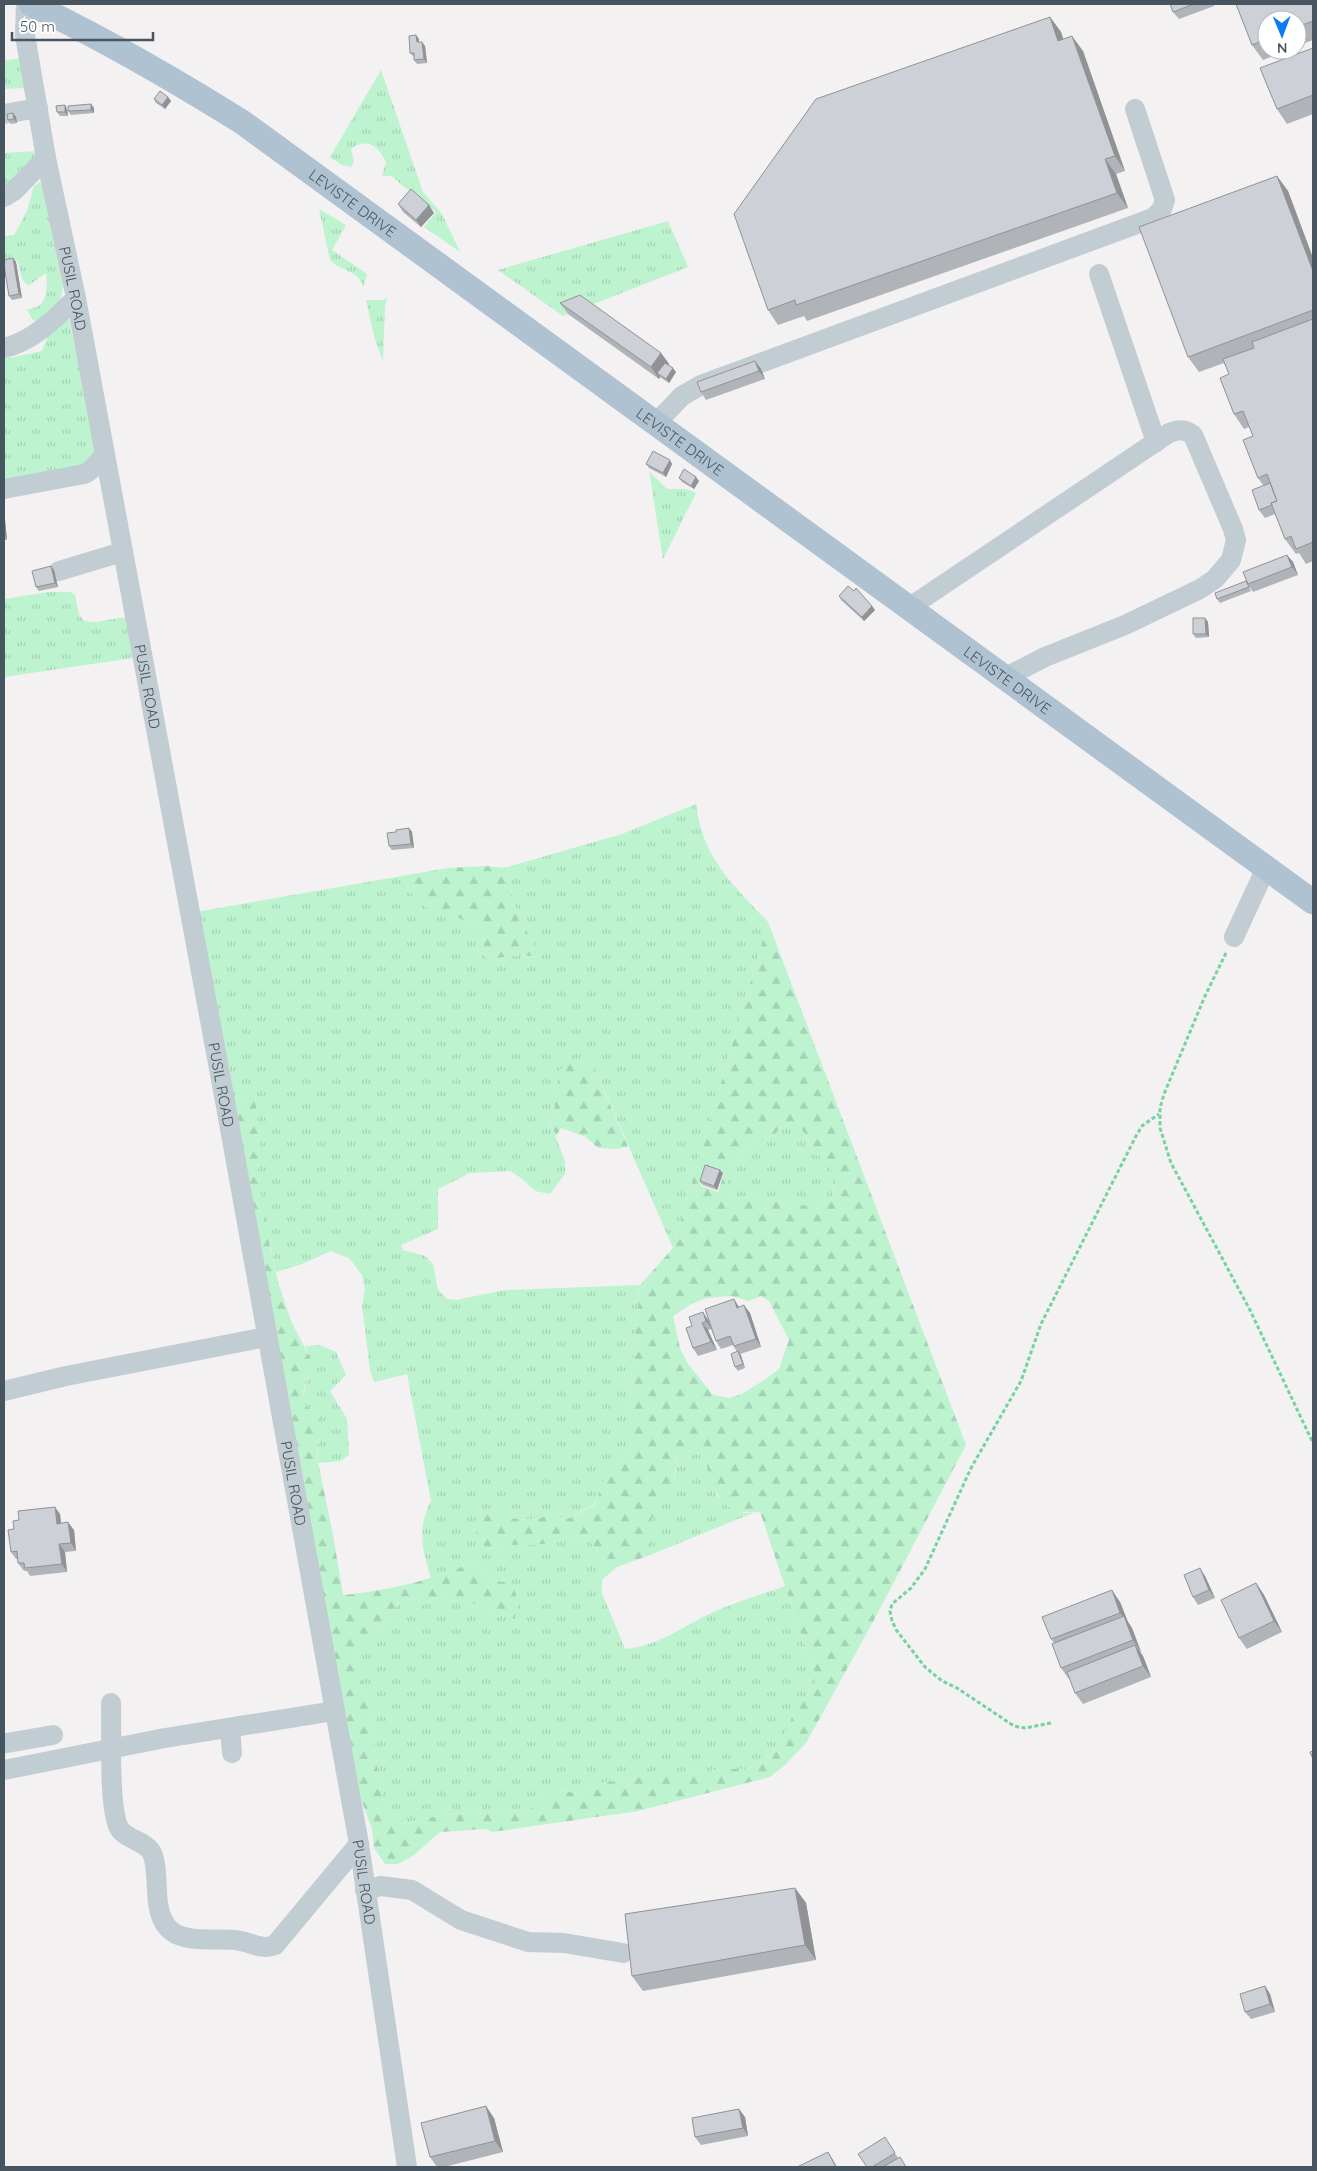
<svg xmlns="http://www.w3.org/2000/svg" width="1317" height="2171" font-family="Quicksand,sans-serif">
<defs>
<pattern id="grass-tufts" width="24" height="20" patternUnits="userSpaceOnUse" patternTransform="scale(1.25)"><rect width="24" height="20" fill="#bdf3cf"/><path d="M3 7l-1-3M5 7V3M7 7l1-3M15 17l-1-3M17 17v-4M19 17l1-3" fill="none" stroke="#a4d2b4"/></pattern>
<pattern id="forest-firs" width="22" height="20" patternUnits="userSpaceOnUse" patternTransform="scale(1.25)"><rect width="22" height="20" fill="#bdf3cf"/><path d="M5 1l3.5 6h-7zM16 11l3.5 6h-7z" fill="#a4d2b4"/></pattern>
</defs>
<rect width="100%" height="100%" fill="#f3f1f1"/>
<path fill="url(#grass-tufts)" d="M20,58L25,88L4,89V61Z
M381,70L423,192L442,214L460,252L424,227L436,212C421,199 406,190 392,176H382L386,162C379,146 366,137 351,149L354,161L351,167L342,165L330,157Z
M36,151L34,157L4,192V153Z
M41,182L63,285L61,300L37,322L33,320L27,310C30,308 35,308 39,306C48,299 47,283 46,273L28,286L22,279L18,262L16,260L4,263V236L14,235L27,211L34,186Z
M319,209L346,225L332,250L367,274L363,288C360,269 340,272 330,260Z
M668,221L688,267L563,316L498,270Z
M388,297L385,305L383,362L374,336L366,300H383Z
M69,319L95,447L91,463L4,484V359L42,351L49,333Z
M649,471L667,489H686L696,493L663,559Z
M49,592H70L75,595L79,614L84,621L96,622L126,617L133,658L4,677V599Z
M696,804C698,814 699,825 703,835C715,870 743,895 768,922L673,1248L591,1060L557,1074L558,1088L551,1125L565,1161V1174L550,1194L535,1191L521,1178L510,1171L470,1173L438,1189V1229L401,1245L403,1250L425,1256L433,1264L438,1290L447,1299L456,1300L505,1290L640,1285L628,1414L633,1433L628,1451L621,1463L600,1485L598,1497L593,1505L570,1518L550,1516L526,1520L486,1515L480,1530L488,1549L513,1545L544,1544L569,1537L590,1541L612,1571L602,1580V1593L625,1649C659,1646 680,1628 709,1614C733,1603 760,1595 785,1586L817,1681L794,1711L788,1728L774,1751L759,1763L745,1769H723L690,1774H652L628,1780L605,1782L583,1793L558,1791L543,1797L530,1809L454,1814L425,1818L408,1824L389,1822L379,1782L370,1707L355,1660L358,1643L382,1625L402,1599L429,1598L471,1602L494,1614L513,1584L495,1581L471,1563L431,1579C423,1549 416,1530 431,1501L407,1374L374,1382L370,1370L362,1306L365,1289L362,1275L349,1258L331,1251L302,1264L276,1272L257,1177L259,1136L255,1095L232,1100L196,912L402,876L409,891L421,904L434,912H445L477,926L481,934L477,952L489,959L521,955L539,957L518,914L504,868L622,834Z
M798,1122C802,1129 805,1136 809,1143C813,1149 822,1153 827,1159C834,1168 835,1189 831,1200L809,1206L744,1196L733,1198L728,1196V1169C736,1160 745,1149 756,1143C770,1136 772,1140 782,1125Z
M319,1345L336,1352L346,1375L330,1391L347,1419L349,1455L340,1461L318,1463L317,1445L326,1425L303,1402C304,1377 316,1371 305,1346Z
M687,1450L704,1456L718,1497L744,1513H753L650,1555V1521L660,1507L674,1480L678,1454Z"/>
<path fill="url(#forest-firs)" fill-rule="evenodd" d="M485,866L504,868L518,914L540,957L521,955L489,959L477,952L480,934L477,926L445,912H434L421,904L409,891L402,876L448,868Z
M768,922L966,1445L874,1620L806,1743L786,1764L770,1777L638,1811L493,1832L485,1829L440,1832L414,1855L398,1864H385L374,1848L372,1829L361,1799L232,1100L255,1095L259,1136L257,1177L265,1211L270,1245L278,1282L291,1321L310,1358L311,1365L304,1388L303,1402L326,1425L317,1445V1457L333,1535L343,1595C387,1591 429,1581 471,1563L495,1581L513,1583L518,1603L515,1619L494,1614L471,1602L429,1598L402,1599L382,1625L358,1643L355,1660L370,1707L379,1782L389,1822L408,1824L425,1818L454,1814L530,1809L543,1797L558,1791L583,1793L605,1782L628,1780L652,1774H690L723,1769H745L759,1763L774,1751L788,1728L794,1711L817,1681L760,1512C717,1516 715,1489 704,1456L688,1450L678,1454L671,1493L650,1521V1555L617,1567L612,1571L590,1541L569,1537L544,1544L513,1545L488,1549L473,1539L486,1515L526,1520L550,1516L570,1518L593,1506L598,1497L600,1485L621,1463L628,1451L633,1433L628,1414L640,1285L673,1248ZM798,1122L816,1155L827,1159C833,1171 836,1187 831,1200L809,1206L744,1196L733,1198L728,1196V1169C736,1160 745,1149 756,1143C770,1136 772,1140 782,1125ZM707,1167L724,1173L718,1192L701,1186ZM731,1296L749,1301L761,1296L769,1301L789,1340L779,1369L764,1380L742,1394L729,1398L713,1395L688,1364L680,1348L673,1316L693,1303L707,1298Z
M582,1059L591,1060L628,1147L616,1149L598,1148L586,1137L561,1128L556,1136L551,1125L558,1088L557,1074L565,1063Z"/>
<g fill="none" stroke-linecap="round" stroke-linejoin="round">
<path stroke="#72d49f" stroke-width="3" stroke-dasharray="4 2.5" stroke-linecap="butt" d="M1226,953L1205,996L1164,1094L1160,1108V1128L1171,1163L1250,1310L1313,1443
M1051,1723L1025,1728L1014,1726L957,1688L942,1681L925,1667L897,1631L892,1621L890,1611L892,1604L911,1588L925,1569L971,1468L1021,1381L1041,1324L1136,1136L1142,1126L1159,1114"/>
<g stroke="#c1ccd3" stroke-width="20">
<path id="s1" d="M26,4L25,35L46,158L76,298L225,1101L359,1844L407,2167"/>
<path d="M4,114L38,108"/>
<path d="M4,197L14,191L46,158"/>
<path d="M1099,274L1156,442"/>
<path d="M4,348C33,341 55,319 76,298"/>
<path d="M656,423L682,396L701,385L1153,218L1162,209L1165,200L1135,109"/>
<path d="M4,489L84,474C93,471 96,462 104,457"/>
<path d="M59,571L122,552"/>
<path d="M910,607L1169,433C1179,429 1184,429 1193,435L1233,529L1236,540L1231,560L1215,579L1200,589L1125,625L1045,657L1006,677"/>
<path d="M1234,937L1266,868"/>
<path d="M4,1391L66,1376L266,1337"/>
<path d="M111,1703C112,1730 108,1806 119,1828C126,1840 145,1840 152,1853C157,1864 156,1879 157,1890C158,1947 191,1938 235,1940C249,1941 261,1951 275,1945L359,1844"/>
<path d="M230,1728L232,1753"/>
<path d="M7,1743L53,1735"/>
<path d="M4,1770L165,1738L334,1711"/>
<path d="M365,1890L381,1886L412,1890L461,1920L528,1942L564,1943L623,1953"/>
</g>
<path stroke="#afc2d1" stroke-width="25" id="s2" d="M31,4C104,39 173,79 242,122L1313,902"/>
</g>
<path fill="#b0b3b8" d="M1170,4H1214V6L1179,19L1173,12Z
M1236,4H1313V40L1297,46V20H1267V50H1288L1263,60L1252,45Z
M1050,17L1061,32L1063,39L1083,51L1125,171L1116,174L1128,208L807,321L804,316L778,325L768,310Z
M416,35L419,39V42H422L425,46L427,63L417,64L414,60V57L410,53Z
M1313,48V114L1287,124L1277,109Z
M168,97L171,101L165,109L156,103L154,99Z
M91,104L94,108V113L71,115L68,111Z
M65,105L67,109L68,116H60L57,112Z
M13,113L16,117L17,123L11,124L8,120Z
M1277,176L1288,191L1313,258V561L1306,564L1299,553L1296,554L1285,539L1275,514L1265,518L1259,510L1263,485L1258,478L1253,436L1249,427L1244,429L1234,414L1229,374L1224,363L1199,372L1188,357Z
M398,204L434,213L421,227L403,212Z
M13,258L16,262L22,298L12,300L9,296Z
M560,303L661,353L669,364L668,365L676,372L669,383L660,377L659,379L568,314Z
M755,361L761,369L765,379L706,400L701,392Z
M646,464H672L666,477L649,468Z
M679,478L699,481L694,489L682,482Z
M4,511L7,540H4Z
M1287,555L1293,562L1298,575L1253,592L1249,586L1251,591L1220,603L1217,599Z
M51,566L54,570L58,587L39,591L36,587Z
M839,596L872,606L875,610L864,621L841,600Z
M1205,618L1208,622L1209,637L1196,638L1193,634Z
M409,828L412,832L414,848L392,850L389,846L396,832Z
M723,1173L717,1190L703,1185L700,1181Z
M740,1307L750,1313L761,1347L740,1354L745,1368L738,1371L735,1367L737,1352L733,1345L721,1349L716,1341L711,1329L708,1330L717,1350L698,1356L693,1348L703,1312L708,1320Z
M60,1514L61,1523L74,1530L76,1551L65,1552L67,1572L30,1576L27,1571H24L18,1563V1559H16L11,1552L14,1529Z
M1205,1576L1215,1598L1198,1605L1193,1597Z
M1256,1583L1264,1595L1282,1632L1247,1649L1239,1638Z
M1120,1602L1128,1622L1132,1628L1141,1652H1140L1143,1656L1151,1677L1083,1704L1075,1693L1070,1679H1069L1061,1668L1054,1643L1051,1639Z
M795,1888L806,1903L816,1960L643,1991L632,1976Z
M1265,1986L1270,1994L1275,2012L1251,2019L1245,2012Z
M745,2117L748,2136L701,2145L695,2137Z
M494,2118L503,2152L444,2167H437L430,2157Z
M890,2145L898,2158L907,2167H867Z"/>
<path fill="#909296" d="M1050,17L1061,32L1069,56L1058,41Z
M416,35L419,39V46L417,42Z
M1072,36L1083,51L1125,171L1115,156Z
M422,42L425,46L427,63L424,59Z
M168,97L171,101L165,109L162,105Z
M91,104L94,108V113L91,110Z
M65,105L67,109L68,116L65,112Z
M13,113L16,117L17,123L14,119Z
M1105,159L1116,174L1128,208L1117,193Z
M1277,176L1288,191L1313,258V271Z
M429,205L434,213L421,227L416,220Z
M13,258L16,262L22,298L19,294Z
M661,353L669,364L661,375L657,373L660,377L659,379L651,367Z
M755,361L761,369L765,379L759,371Z
M673,368L676,372L669,383L666,379Z
M670,460L672,464L666,477L663,473Z
M696,477L699,481L694,489L691,486Z
M4,511L6,529L4,526Z
M4,526L6,529L7,540L5,536Z
M1287,555L1293,562L1298,575L1292,567Z
M51,566L54,570L58,587L55,583Z
M872,606L875,610L864,621L862,617Z
M1205,618L1208,622L1209,637L1206,634Z
M409,828L412,832L414,848L411,844Z
M720,1170L723,1173L717,1190L714,1186Z
M734,1299L739,1307L737,1308Z
M744,1305L750,1313L761,1347L756,1339Z
M703,1312L708,1320L712,1329L706,1321Z
M702,1323L708,1330L717,1350L711,1342Z
M738,1351L741,1355L745,1368L743,1364Z
M55,1507L60,1514L62,1532L57,1524Z
M68,1522L74,1530L76,1551L71,1543Z
M59,1544L65,1552L67,1572L62,1564Z
M1200,1568L1205,1576L1215,1598L1209,1590Z
M1256,1583L1264,1595L1282,1632L1274,1621Z
M1112,1590L1120,1602L1128,1622L1132,1628L1141,1652L1133,1640L1124,1618L1120,1613Z
M1135,1645L1143,1656L1151,1677L1143,1666Z
M795,1888L806,1903L816,1960L805,1945Z
M1265,1986L1270,1994L1275,2012L1270,2004Z
M486,2106L494,2118L503,2152L495,2141Z
M739,2109L745,2117L748,2136L743,2128Z
M828,2152L833,2160L837,2167H836Z"/>
<path fill="#cdd0d6" stroke="#909296" d="M1170,4H1194L1173,12Z
M1236,4H1313V21L1297,27V20H1267V39L1252,45Z
M1050,17L1058,41L1072,36L1115,156L1105,159L1117,193L796,305L795,300L768,310L734,214L816,99Z
M416,35L417,42H422L424,59L414,60V53H410L409,36Z
M1313,48V95L1277,109L1260,68Z
M160,91L168,97L162,105L154,99Z
M91,104V110L68,111V106Z
M65,105V112H57L56,106Z
M13,113L14,119L8,120L7,114Z
M1277,176L1313,271V310L1188,357L1139,227Z
M411,189L429,205L416,220L398,204Z
M13,258L19,294L9,296L4,265V260Z
M580,295L661,353L651,367L560,303Z
M1313,319V542L1296,549L1291,536L1285,539L1271,503L1277,501L1267,474L1258,478L1243,440L1253,436L1243,411L1234,414L1220,378L1229,374L1223,359L1254,348L1252,342Z
M755,361L759,371L701,392L697,382Z
M665,363L673,368L666,379L657,373Z
M653,451L670,460L663,473L646,464Z
M684,469L696,477L691,486L679,478Z
M1270,483L1277,501L1271,503L1272,505L1259,510L1252,490Z
M1287,555L1292,567L1248,584L1243,572Z
M51,566L55,583L36,587L32,571Z
M1246,581L1249,587L1217,599L1215,593Z
M848,586L854,591L856,588L872,606L862,617L839,596Z
M1193,618H1205L1206,634H1193Z
M409,828L411,844L389,846L387,833L396,832V830Z
M705,1165L720,1170L714,1186L700,1181Z
M734,1299L737,1308L744,1305L756,1339L734,1346L730,1336L716,1341L705,1309Z
M703,1312L706,1321L702,1323L711,1342L693,1348L686,1328L692,1326L689,1317Z
M738,1351L743,1364L735,1367L731,1354Z
M55,1507L57,1524L68,1522L71,1543L59,1544L62,1564L25,1568L24,1563H18L17,1551L11,1552L8,1530L14,1529L13,1521L19,1520L18,1511Z
M1200,1568L1209,1590L1193,1597L1184,1575Z
M1256,1583L1274,1621L1239,1638L1221,1600Z
M1112,1590L1120,1613L1051,1639L1042,1617Z
M1124,1616L1133,1640L1061,1668L1052,1644Z
M1135,1645L1143,1666L1075,1693L1067,1672Z
M1313,1751V1759L1310,1752Z
M795,1888L805,1945L632,1976L625,1914Z
M1265,1986L1270,2004L1245,2012L1240,1994Z
M486,2106L495,2141L430,2157L421,2123Z
M739,2109L743,2128L695,2137L692,2118Z
M885,2137L895,2153L872,2167H867L858,2154Z
M828,2152L836,2167H797Z
M900,2157L906,2167H883Z"/>
<g text-anchor="middle" dominant-baseline="central" stroke-width="5" stroke-linejoin="round" paint-order="stroke">
<g font-size="15" fill="#475560" stroke="#fff">
<text stroke="none"><textPath href="#s2" startOffset="379">LEVISTE DRIVE</textPath></text>
<text stroke="none"><textPath href="#s1" startOffset="289">PUSIL ROAD</textPath></text>
<text stroke="none"><textPath href="#s2" startOffset="784">LEVISTE DRIVE</textPath></text>
<text stroke="none"><textPath href="#s2" startOffset="1189">LEVISTE DRIVE</textPath></text>
<text stroke="none"><textPath href="#s1" startOffset="694">PUSIL ROAD</textPath></text>
<text stroke="none"><textPath href="#s1" startOffset="1099">PUSIL ROAD</textPath></text>
<text stroke="none"><textPath href="#s1" startOffset="1504">PUSIL ROAD</textPath></text>
<text stroke="none"><textPath href="#s1" startOffset="1909">PUSIL ROAD</textPath></text>
</g>
</g>
<rect width="1317" height="2171" fill="none" stroke="#475560" stroke-width="10"/>
<g transform="translate(1282 35) rotate(179)"><circle r="24" fill="#ffffff" stroke="#b5bbbf"/>
<path d="M0-4L9 19L0 12L-9 19Z" fill="#0c7cf2"/>
<text y="-8" font-size="14" font-weight="bold" text-anchor="middle" fill="#475560">N</text>
</g>
<path d="M12 32v8h141v-8" fill="none" stroke="#475560" stroke-width="2.5"/>
<text x="20" y="32" font-size="15" fill="#475560" stroke="#ffffff" stroke-width="4" paint-order="stroke">50 m</text>
</svg>
